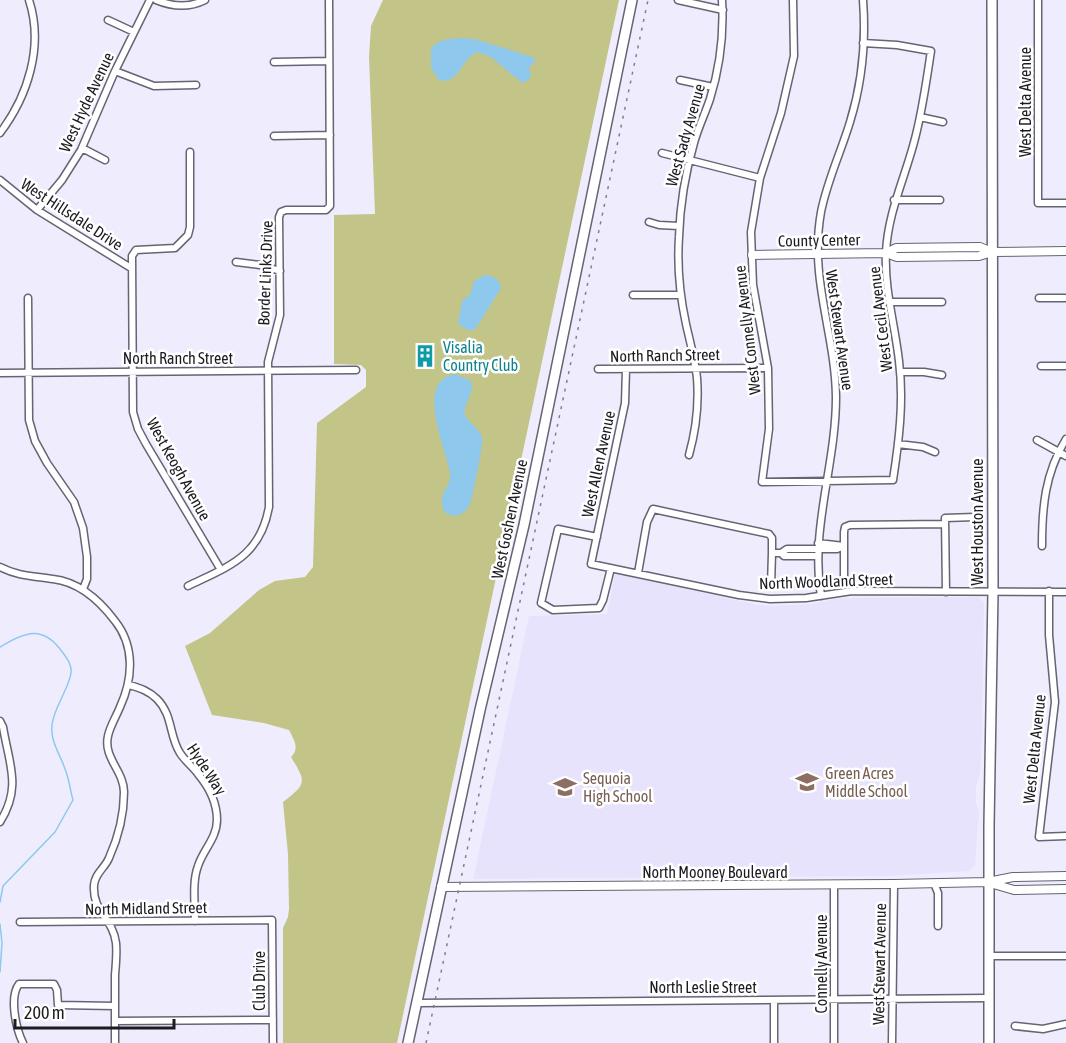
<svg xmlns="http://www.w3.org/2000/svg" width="1066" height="1043" font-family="'Asap Condensed',sans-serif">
<rect width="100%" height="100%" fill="#efecfe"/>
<path fill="#e8e3fd" d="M615,573L754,604L771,606L814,604L835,599L854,598L977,597L984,602L982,738L980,773L976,786V804L979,811L975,865L969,871L891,876L473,879L529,616L607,614Z"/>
<path fill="#c2c488" d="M383,0H619L397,1043H283V928L288,917L289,909L288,854L283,802C306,784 307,783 291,757C300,748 294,740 289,730L264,723L212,715L185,646L210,633L259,590L275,581L305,577L313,567L317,423L366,387V370L361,365L334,364V215L375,214L369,57L371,26Z"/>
<path fill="#8ec8ed" d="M465,38L478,40L535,58V61L529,68L531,77L525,82H521L491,57L477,52C461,59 459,85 439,80L431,68V48C441,38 451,39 465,38Z
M485,275C493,276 500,279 501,288L478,325L474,330H468L458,324L462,301L470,295L474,281Z
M455,374L471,381L472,389L464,411C466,423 478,426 482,437C484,443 472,500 469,506C465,512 461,515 454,516L445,513C435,494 452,488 450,473C446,449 414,381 455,374Z"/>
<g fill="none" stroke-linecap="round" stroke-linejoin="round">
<path stroke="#8ec8ed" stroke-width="1.5" d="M0,647C25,632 43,624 63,653C68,659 72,665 71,673C68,691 54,707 52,725C50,741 60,754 65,769C69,778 70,790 73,800L55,832L3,886L0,902
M0,924L2,943L0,972"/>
<g stroke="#666372" stroke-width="9">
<path id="minor" d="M156,0C173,7 189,8 205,0
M678,0L723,10
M793,0L794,56L781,113L760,178L751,232L753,285L768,368L769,429L762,482L893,480C899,441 904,401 899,361C895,325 884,289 886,252C888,214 903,182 913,146C922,115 926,83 931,51L897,45L863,43
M1038,0V203H1066
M108,20L134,32
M274,62L329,61
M115,71L154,86L196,85
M680,80L713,87
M920,117L943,122
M0,133C28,96 44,46 29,0
M274,136L330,135
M82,148L105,160
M190,152V227L188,235L175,248L136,250L132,256L133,412L138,429L146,444L221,570
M662,153L760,178
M0,180L37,210L131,268
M894,200H940
M37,210L62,180L81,150L115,71L150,0
M649,222L659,225L679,226
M236,262L260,265L280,271
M633,295H681
M28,298L29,420L35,441L47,463L74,502L83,528L87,557V579L83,589
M1039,298H1066
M889,302H942
M1041,366H1066
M598,369L768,368
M626,369L625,403L591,564L739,595L770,599L806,598L852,591L1066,592
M900,372H924L942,375
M0,373L356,370
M1037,440L1066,456
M898,444L923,447L935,452
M689,455C696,430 699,404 697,378C695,360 690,342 686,324C680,296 677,266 679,237C680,205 685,174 694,143C698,128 705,114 710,99C720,67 724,34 722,0
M597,537L558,529L541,603L553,610L599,608L603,600L611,568
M1042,546C1042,507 1045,473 1066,439
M781,553L787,549H837L844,546L818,543
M0,567C17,576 34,576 53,579C79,582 100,601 115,621C135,646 133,679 120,707C116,717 110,726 108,736C103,758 124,771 124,792C124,814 118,838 109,858C105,868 95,873 94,885C92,912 113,918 116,943C117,953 116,964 115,975C115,997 115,1020 115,1043
M638,573L647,522L653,509L769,534L772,538V553
M844,580V532L845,527L850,525L945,524
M188,586C229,566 260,557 269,507L268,362L280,315L279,217L281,212L286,210H326L330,206L329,0
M771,586L772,553H781L784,556H818
M1049,591V635L1055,702L1039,837L1066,836
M946,592L945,518L975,517
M821,596C810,528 836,465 836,397C835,332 809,279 821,212C827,181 841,152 850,122C862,83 866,40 863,0
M129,685C140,688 149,691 157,699C173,715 169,736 180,753C185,761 193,767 198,774C209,787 217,803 217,820C217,838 203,850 198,866C192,882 195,903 195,921
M0,721L3,727C9,764 22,787 0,822
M934,883L938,893V926
M20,922L272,920L273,1043
M989,956H1066
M774,1000V1043
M417,1003L989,998
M115,1021L273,1020
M1015,1026L1043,1029L1066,1024
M23,1043C16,1029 9,997 19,984H54L57,990L58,1005L115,1006
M834,1043V885
M892,1043L894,884"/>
</g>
<g stroke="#666372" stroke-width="10">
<path id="tertiary" d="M886,253L896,248L980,247L992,252
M752,255L886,253L897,257L979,256L992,252L1066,251
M990,883L1014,890L1066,889
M441,887L894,884L988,882L1013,877L1066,876"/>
</g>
<g stroke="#666372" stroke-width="12">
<path id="secondary" d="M408,1043L480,710L524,525L632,0
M989,1043V825L993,592L992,0"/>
</g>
<use href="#minor" stroke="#fff" stroke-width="6"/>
<use href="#tertiary" stroke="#fff" stroke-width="8"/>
<use href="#secondary" stroke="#fff" stroke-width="9"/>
<path stroke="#817f8b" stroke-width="1.5" stroke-dasharray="3 6" stroke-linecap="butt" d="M426,1043L648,0"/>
</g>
<defs>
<g id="building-bare" transform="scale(1.8)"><path d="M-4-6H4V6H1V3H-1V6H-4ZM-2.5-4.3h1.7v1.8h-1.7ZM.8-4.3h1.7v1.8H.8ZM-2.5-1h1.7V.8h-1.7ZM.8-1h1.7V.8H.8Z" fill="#0f9aa8" stroke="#fff" stroke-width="2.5" paint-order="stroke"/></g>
<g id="school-bare" transform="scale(1.8)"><path d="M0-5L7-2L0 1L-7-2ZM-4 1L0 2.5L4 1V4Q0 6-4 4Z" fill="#8d6e63" stroke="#fff" stroke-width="2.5" paint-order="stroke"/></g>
</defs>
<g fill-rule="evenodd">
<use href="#building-bare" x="425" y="356"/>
<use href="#school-bare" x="807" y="782"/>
<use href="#school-bare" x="565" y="787"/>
</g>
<g text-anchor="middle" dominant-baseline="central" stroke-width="5" stroke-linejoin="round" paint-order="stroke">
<g font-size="16" fill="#1c1b21" stroke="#fff">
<text transform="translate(86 102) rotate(-65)">West Hyde Avenue</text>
<text transform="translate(1025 102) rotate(-90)">West Delta Avenue</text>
<text transform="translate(685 135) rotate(-74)">West Sady Avenue</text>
<text transform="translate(72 214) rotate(33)">West Hillsdale Drive</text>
<text transform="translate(819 240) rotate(-1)">County Center</text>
<text transform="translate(265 273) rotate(-88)">Border Links Drive</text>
<text transform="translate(880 319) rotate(-97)">West Cecil Avenue</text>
<text transform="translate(747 330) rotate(-97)">West Connelly Avenue</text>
<text transform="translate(840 330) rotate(82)">West Stewart Avenue</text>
<text transform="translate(665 355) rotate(-1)">North Ranch Street</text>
<text x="178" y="358">North Ranch Street</text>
<text transform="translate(598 464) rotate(-78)">West Allen Avenue</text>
<text transform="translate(179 469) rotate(61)">West Keogh Avenue</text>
<text transform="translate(509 519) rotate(-78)">West Goshen Avenue</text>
<text transform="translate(977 522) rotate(-90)">West Houston Avenue</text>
<text transform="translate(826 581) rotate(-2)">North Woodland Street</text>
<text transform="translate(1034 749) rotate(-84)">West Delta Avenue</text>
<text transform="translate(207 769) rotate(57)">Hyde Way</text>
<text x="715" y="872">North Mooney Boulevard</text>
<text transform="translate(146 908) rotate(-1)">North Midland Street</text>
<text transform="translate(821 964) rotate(-90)">Connelly Avenue</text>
<text transform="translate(879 964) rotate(-89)">West Stewart Avenue</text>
<text transform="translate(259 981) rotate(-90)">Club Drive</text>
<text x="703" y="987">North Leslie Street</text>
</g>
<g font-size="16" fill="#0d838f" stroke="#fff" text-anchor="start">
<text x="443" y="347">Visalia<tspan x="443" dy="18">Country Club</tspan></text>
</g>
<g font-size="16" fill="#785e54" stroke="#fff" text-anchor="start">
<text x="825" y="773">Green Acres<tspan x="825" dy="18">Middle School</tspan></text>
<text x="583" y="778">Sequoia<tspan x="583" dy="18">High School</tspan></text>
</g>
</g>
<path d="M15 1019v9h159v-9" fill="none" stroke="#1c1b21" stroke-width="3"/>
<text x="24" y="1019" font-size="18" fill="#1c1b21" stroke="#ffffff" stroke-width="4.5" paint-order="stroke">200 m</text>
</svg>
